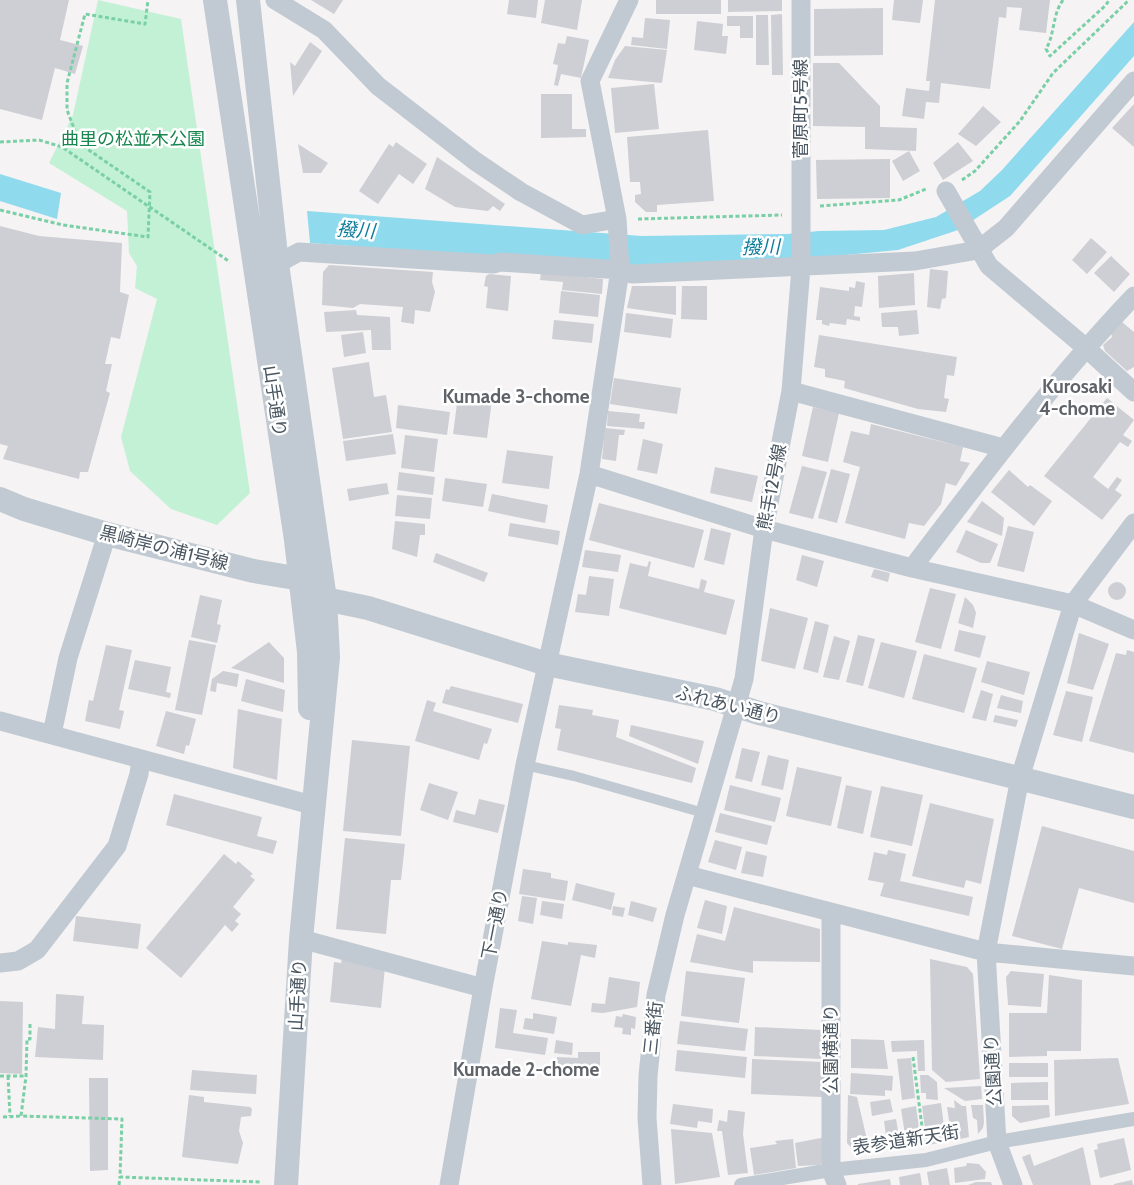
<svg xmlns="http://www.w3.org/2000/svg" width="1134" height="1185" font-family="Cabin,'Noto Sans JP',sans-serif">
<rect width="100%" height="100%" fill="#f5f3f3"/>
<path fill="#c3f1d5" d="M98,0L181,19L250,493L217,525L171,509L130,471L121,437L157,299L135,288L137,266L129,253L127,211L49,163L73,115Z"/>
<path fill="#90daee" d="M1134,22V56L1010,196L958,230L898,250L825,257L642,265H600L310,243L307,211L642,236L787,234L819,231L884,230L936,217L980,191L1002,170Z
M0,174L61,193L57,219L0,201Z"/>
<path fill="#cdcfd5" d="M0,0H69L60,40L83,46L75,74L55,68L42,120L0,109Z
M311,0H343L334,14Z
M509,0H538L536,18L507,14Z
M545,0H582L577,30L541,23Z
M656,0H721V14H656Z
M728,0H782V11L728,12Z
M894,0H923L920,23L892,20Z
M935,0H1050L1046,33L1019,30L1022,8L1007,7L1006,18L999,17L990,89L941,83L939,103L926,102L924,119L902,116L906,88L929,91L930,81H926Z
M883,8V55L814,56V9Z
M782,14L783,75H772L771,15Z
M756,15H768L769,65H756Z
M727,16H753V38H740V26H727Z
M645,18L670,20L667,49L631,45L632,37L643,38Z
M697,21L723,24L722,36H728L726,54L694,50Z
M567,36L589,40L581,78L561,74L558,86L554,85L558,65L553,64L558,43L565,44Z
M310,42L322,51L293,96L290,62L295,66Z
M625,46L667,50L662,83L608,78L615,60Z
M813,63H839L880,106V127L917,128L916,151L865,149V127L813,126Z
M654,84L659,129L615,133L611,88Z
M541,94H572V129H586V137L541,138Z
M1134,104V147L1112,128Z
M983,106L1001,122L976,146L958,134Z
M708,130L714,201L657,205V212H646L635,202V195L641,194L640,182H630L627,137Z
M396,142L427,164L413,184L399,174L378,204L359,191L389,144L393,147Z
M958,142L973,161L943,180L933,163Z
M298,144L328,163L321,173H303Z
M909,151L920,171L903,181L892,161Z
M437,157L505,204L500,211L493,206L488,211L455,207L425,189Z
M890,159V198L817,199L816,160Z
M0,226L39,236L122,243L120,292L129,295L120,339L111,337L105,364H112L106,391L110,393L88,472H80L79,479L3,459L8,446L0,444Z
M1091,238L1107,252L1087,274L1072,260Z
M1111,256L1130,274L1114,292L1094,273Z
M329,265L433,272L432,282L435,292L430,312L415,310L414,324L401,322L403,307L360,304L353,308L322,305L323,272Z
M930,269L948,271L946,298L942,299L940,309L927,307Z
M541,272L603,279L602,294L562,290L563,282L540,280Z
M914,273L915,305L879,308L878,276Z
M489,274L511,276L508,311L486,308L488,287L484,286L486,276Z
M856,281L865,283L862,307L855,306L854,316L860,317V321L847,319L846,325L830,323L829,326L822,324V320H816L820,287L849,291V287L855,288Z
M632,286H676V315L627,308Z
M682,286H707V320L681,319Z
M561,291L600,295L598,317L559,313Z
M356,310L357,315L390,317L391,350H372L371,330L326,332L324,312Z
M917,310L919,334L899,336L898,327H882L881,313Z
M626,313L673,319L671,338L624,332Z
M554,320L594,324L592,343L552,339Z
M1122,322L1134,332V367L1127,371L1105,351L1103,345L1112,337L1111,333Z
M363,332L366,353L344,357L341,335Z
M819,335L957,357L954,376L947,375L944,398L949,399L946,412L918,409L844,388L845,381L825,377V369L814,367Z
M369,362L374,397L386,395L392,432L343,439L332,368Z
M614,378L681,388L677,414L610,404Z
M458,396L492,400L487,438L453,434Z
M1107,398L1134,420L1123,435L1132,441L1128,447L1120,442L1093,477L1108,489L1117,477L1122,480L1115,490L1122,495L1102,520L1044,476Z
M398,405L450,412L447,435L396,428Z
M813,407L839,413L828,462L802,456Z
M608,411L640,414L639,422H645L644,429L607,426Z
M871,424L963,447L960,461L970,463L956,486L946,483L941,504L924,526L909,523L905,539L845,523L860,467L843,462L851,431L869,435Z
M605,428L625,430L624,435H619L616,461L602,459Z
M393,434L396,454L346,461L343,441Z
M405,435L438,439L434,472L401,468Z
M643,439L663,444L657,474L637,470Z
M507,450L553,456L549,489L502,483Z
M802,466L827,472L813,519L789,513Z
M715,467L758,476L752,502L710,493Z
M831,469L850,474L837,523L818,518Z
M1009,470L1028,487L1030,485L1052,501L1034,526L991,492Z
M399,472L435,477L433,495L397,490Z
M445,478L487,484L483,507L442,501Z
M387,483L389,494L349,501L347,489Z
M492,494L548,505L545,523L488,511Z
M397,495L432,498L430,519L395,516Z
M982,501L1004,518L1002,536L967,522Z
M599,503L704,530L694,568L589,540Z
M395,521L425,524V535H420L417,557L392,549Z
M510,523L560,531L558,545L508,536Z
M1008,526L1034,532L1024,572L997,566Z
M711,528L731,533L724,565L704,560Z
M966,530L998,544L990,563H981L956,552Z
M585,550L621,555L618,572L582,567Z
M436,553L488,573L484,582L433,562Z
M802,555L824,561L817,587L796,580Z
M649,561L651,562L648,576L699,589L701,579L707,581L704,592L735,600L726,635L619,608L630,563L647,567Z
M874,569L890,573L888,582L871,577Z
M589,576L614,579L609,616L575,612L578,594L586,595Z
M1108 591a9 9 0 1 1 18 0a9 9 0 1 1-18 0Z
M930,588L956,594L941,649L915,642Z
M200,595L222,600L217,624L221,625L217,643L191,637Z
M965,597L973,605L976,613L973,628L958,623Z
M770,608L808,618L795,669L761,661Z
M815,621L829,625L818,673L803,669Z
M959,630L986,636L980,658L954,651Z
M1079,633L1109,644L1093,690L1067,683Z
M858,635L875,639L863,686L846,682Z
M834,636L850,641L839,680L823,677Z
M189,640L216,645L202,715L175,710Z
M269,642L284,658V683L231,668Z
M881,642L917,651L904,698L868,688Z
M106,645L132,650L119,710L124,711L120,729L85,721L89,700L93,701Z
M1127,650L1134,652V753L1089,741L1116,653L1126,655Z
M924,654L977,668L964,713L912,699Z
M135,660L171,667L166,692L171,693L170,698L128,689Z
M987,661L1030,672L1024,695L981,682Z
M223,671L239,674L237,687L217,683L216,692L210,691L212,679Z
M246,679L285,690L283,712L241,701Z
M451,686L523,704L518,723L442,703L446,689L449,690Z
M981,690L993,694L986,721L972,718Z
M1066,691L1093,697L1082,742L1053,735Z
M1001,695L1023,701L1021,713L997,708Z
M427,700L436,703L433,711L492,729L487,744L484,743L479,760L415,741Z
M559,705L593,710L592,715L619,720L616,737L696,768L692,783L557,750L561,729L555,728Z
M238,709L282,719L277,780L233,768Z
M166,711L196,719L189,746L186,745L184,754L156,746Z
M995,715L1018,720L1016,727L993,722Z
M631,725L704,741L698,764L629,736Z
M352,740L410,746L401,836L343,831Z
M742,748L760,752L752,782L735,778Z
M768,755L789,760L783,790L761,785Z
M797,767L842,777L831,826L786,816Z
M429,783L458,792L448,820L420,810Z
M730,785L781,798L775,822L724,810Z
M846,785L872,791L863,834L837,828Z
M881,786L923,795L912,846L870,837Z
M174,794L262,817L257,836L277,841L273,854L166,825Z
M479,799L505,805L498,833L453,822L456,810L475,815Z
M930,803L994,819L981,884L966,880L964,888L912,876Z
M720,813L772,826L767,845L715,832Z
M1042,826L1134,851V903L1079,888L1062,949L1012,936Z
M345,838L405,844L401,880H391L386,934L336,929Z
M715,840L742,847L736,870L708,862Z
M888,850L906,854L900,881L973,897L969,916L880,896L884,883L868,880L874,852L887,855Z
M746,851L767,856L763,877L741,873Z
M224,854L236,864L238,861L253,874L250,876L255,880L233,907L241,914L235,921L239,924L232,932L225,925L181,978L146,948Z
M523,869L551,873V878L568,881L565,901L519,894Z
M576,883L615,893L611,910L572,900Z
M522,896L537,898L533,924L518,921Z
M705,900L727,906L722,934L697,928Z
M542,901L564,904L562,919L540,915Z
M631,901L657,908L653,922L628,915Z
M613,906L625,908L623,917L612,915Z
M734,907L820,929V962L753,961V973L690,962L697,934L725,941Z
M76,916L141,924L138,949L73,941Z
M542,941L568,945V942L597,945L595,958L581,955L571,1006L531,999Z
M342,956L385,967L381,1008L330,1002L334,962L341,963Z
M930,959L967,967L973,974L980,1079L946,1082L932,1070Z
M686,971L745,978L739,1023L681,1016Z
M1011,971L1044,974L1041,1007L1008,1005L1006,977Z
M1049,975L1082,980L1081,1051H1047V1056L1009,1057V1013H1047Z
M609,977L640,982L637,1007L603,1013L591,1012L592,1003L605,1004Z
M56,994L84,996L82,1024L104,1025L103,1060L35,1057L38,1027L55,1029Z
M0,1001L23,1002L22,1074L0,1073Z
M500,1008L517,1010L513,1033L548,1038L545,1055L495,1048Z
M533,1013L557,1017L554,1034L523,1029L525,1018L533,1019Z
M623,1014L636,1017L635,1029L631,1028V1035L622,1034L623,1028L614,1027L616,1016L622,1017Z
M680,1021L748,1029L745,1051L677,1044Z
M755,1027L822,1030L821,1059L754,1056Z
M851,1039L884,1040L888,1069L851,1068Z
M556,1040L573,1043L572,1055L554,1053Z
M924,1040L925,1071H918L917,1051L892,1052L891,1041Z
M677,1050L747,1057L745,1078L675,1071Z
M578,1052H600V1077L557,1075V1057L578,1058Z
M911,1058L915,1098L902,1100L897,1059Z
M1118,1058L1129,1104L1055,1116L1054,1060Z
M752,1059L823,1062L822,1097L751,1094Z
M1009,1063H1048V1077H1009Z
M192,1070L257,1075L256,1094L190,1090Z
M851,1073L893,1076L892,1091L885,1090V1096L850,1094Z
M920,1075H928L937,1082L938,1100L926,1099V1093H921Z
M89,1078H108V1170L90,1171Z
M1048,1082V1100H1011V1083Z
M981,1086L982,1099L965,1101L944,1088Z
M189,1095L204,1097V1102L250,1107L252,1109L251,1116L241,1117L239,1131L243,1143L238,1164L182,1157Z
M848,1095L857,1097L869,1148L854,1151L847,1143Z
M890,1099L893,1112L872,1116L870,1102Z
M954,1100L962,1106H966L969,1137L952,1141L947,1107L955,1108Z
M941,1103L946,1142L927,1145L922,1106Z
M673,1104L713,1109L712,1123L698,1121L697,1128L670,1124Z
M971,1105H983L984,1122L983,1128L978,1134L977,1120L973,1118Z
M1049,1105L1050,1117L1020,1123L1012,1116V1106Z
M916,1106L921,1144L907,1147L901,1109Z
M728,1110L745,1112L743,1134L748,1173L728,1175L722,1131H717L719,1120L727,1122Z
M896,1119L901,1148L888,1150L884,1121Z
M671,1129L712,1133L720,1177L675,1184Z
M826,1137L824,1161L820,1165L798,1166L795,1143Z
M1124,1138L1131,1170L1100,1178L1094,1150L1098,1149L1097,1144Z
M793,1139L796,1168L754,1175L750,1148L777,1144L775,1141Z
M1083,1147L1091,1185H1033L1022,1157L1030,1154L1034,1166Z
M967,1163L979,1164L986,1172L985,1179L955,1183L954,1168L966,1166Z
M947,1168L950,1185H929L927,1172Z
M920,1173L922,1185H900L899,1177Z
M890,1179L891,1185H858V1184Z
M1132,1180L1133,1185H1114V1184Z
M976,1182H991L992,1185H968Z"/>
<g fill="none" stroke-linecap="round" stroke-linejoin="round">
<path stroke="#7ad0a6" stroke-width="3" stroke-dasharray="4 2.5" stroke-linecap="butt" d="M1063,0C1052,15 1055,34 1046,49L1050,56L1106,5L1109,0
M0,142L39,140L62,147L230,262
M962,180L975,171L1020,121L1053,73L1129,0
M820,206L899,200L926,189
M0,210L63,225L148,237L150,192L80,144L67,110V83L85,14L145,24L148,0
M638,219L782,215
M30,1024V1039H27L26,1076L21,1116L122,1119L120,1177L260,1182
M913,1057L924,1142
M0,1076H26
M8,1076L10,1116
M3,1117L21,1116
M119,1185L120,1177"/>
<path stroke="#c1cad2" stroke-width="10" d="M525,765L574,776L704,813"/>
<path stroke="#c1cad2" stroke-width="14" d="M741,1185L831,1170L926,1160L997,1142L1134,1119"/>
<path stroke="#c1cad2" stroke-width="19" d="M275,0L324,30L378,86L475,161L521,192L582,225L617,219
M946,191L989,266L1085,347L1134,392
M277,264L299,252L493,264L501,262L620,270L632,274L915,261L978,250L1006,228L1134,81
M791,391L1003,448
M589,474L764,529L912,568L1073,604L1134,630
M912,568C983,475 1053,381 1134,296
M0,721L312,805
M52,734L68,658L107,534
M687,875L986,952L1134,966
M831,913V1170L837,1185
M301,939L483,988
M0,963L18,961L37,950L117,846L139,774L141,759
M449,1185L483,988L525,765L589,474L620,270L617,219L590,81L629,0
M652,1185L647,1118L648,1076L656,995L675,915L744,679L764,529L791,391L801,268V0
M1013,1185L997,1142L986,952L1020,778L1073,604L1134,523"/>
<path stroke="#c1cad2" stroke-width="24" d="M215,0L296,540L309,652L310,708
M248,0L277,264L325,599L328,657L301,939L286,1185
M0,499L24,509L107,534L254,571L301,579L325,599L368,608L547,664L715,699L759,713L1134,807"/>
</g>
<g text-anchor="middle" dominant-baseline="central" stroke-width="5" stroke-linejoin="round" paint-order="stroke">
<g font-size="18" fill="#4a5661" stroke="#fff">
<text transform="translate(801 109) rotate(-90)">菅原町5号線</text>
<text transform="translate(275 401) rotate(82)">山手通り</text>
<text transform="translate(772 487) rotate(-79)">熊手12号線</text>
<text transform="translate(164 548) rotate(14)">黒崎岸の浦1号線</text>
<text transform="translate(728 705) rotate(14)">ふれあい通り</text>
<text transform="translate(495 924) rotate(-79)">下一通り</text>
<text transform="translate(298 995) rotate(-87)">山手通り</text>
<text transform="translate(653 1028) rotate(-84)">三番街</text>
<text transform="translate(831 1049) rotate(-90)">公園横通り</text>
<text transform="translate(993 1070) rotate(-93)">公園通り</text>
<text transform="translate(906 1140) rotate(-9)">表参道新天街</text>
</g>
<g font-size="18" fill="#17864f" stroke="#fff">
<text x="133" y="139">曲里の松並木公園</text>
</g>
<g font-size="19" font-style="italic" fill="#0c7c9b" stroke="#fff">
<text transform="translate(356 230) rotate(4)">撥川</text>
<text transform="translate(761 247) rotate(-1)">撥川</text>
</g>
<g font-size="19" font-weight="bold" fill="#5f6368" stroke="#fff">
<text x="1077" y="386">Kurosaki<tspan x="1077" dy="22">4-chome</tspan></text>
<text x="516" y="396">Kumade 3-chome</text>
<text x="526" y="1069">Kumade 2-chome</text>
</g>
</g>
</svg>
